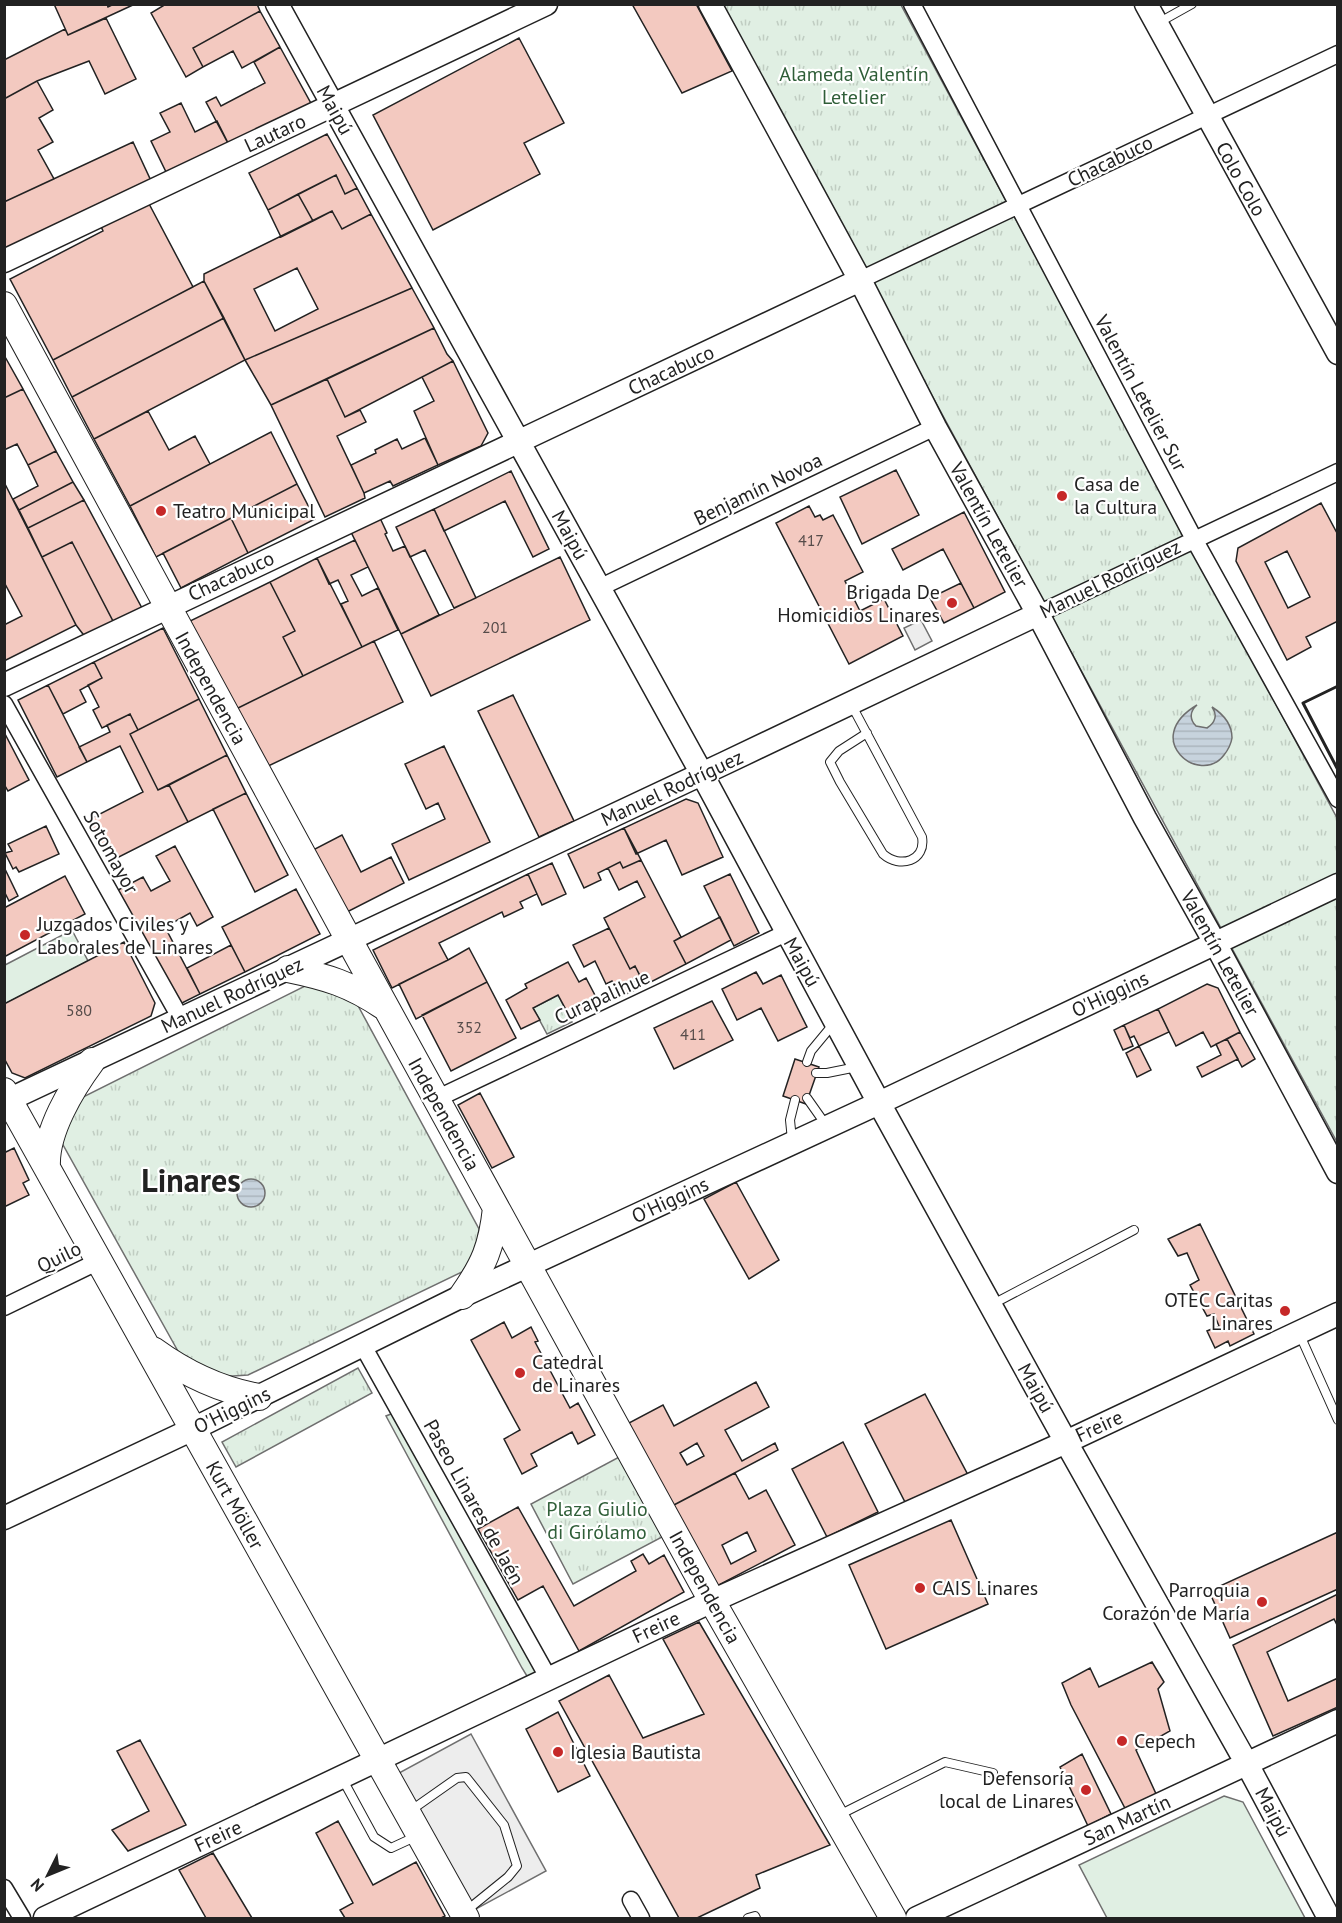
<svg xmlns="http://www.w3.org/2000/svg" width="1342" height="1923" font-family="'PT Sans',sans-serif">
<defs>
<pattern id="park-tufts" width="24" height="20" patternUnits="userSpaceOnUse" patternTransform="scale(1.5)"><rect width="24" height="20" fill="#e0efe3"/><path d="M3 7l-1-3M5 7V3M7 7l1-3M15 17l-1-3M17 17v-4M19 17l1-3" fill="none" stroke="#c0cdc2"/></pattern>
<pattern id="water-rules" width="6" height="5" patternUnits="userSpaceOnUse" patternTransform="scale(1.5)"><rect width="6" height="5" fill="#c7d3dd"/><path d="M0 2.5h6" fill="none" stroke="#abb5bd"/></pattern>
</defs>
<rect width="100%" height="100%" fill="#fff"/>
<path fill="#e0efe3" stroke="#6f6f6f" stroke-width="1.5" d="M72,930L88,961L5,1004V965Z
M396,1412L542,1676L530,1681L522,1668L386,1416Z
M1224,1796L1243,1802L1305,1918H1107L1079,1865Z"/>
<path fill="url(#park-tufts)" stroke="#6f6f6f" stroke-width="1.5" d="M720,5H901L1337,818V1142Z
M307,985L356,1002L479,1229C478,1245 472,1259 462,1272L248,1375L233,1376L218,1375L179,1353L62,1143L61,1133L81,1098Z
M558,995L572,1022L547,1034L533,1008Z
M358,1368L372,1393L236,1467L222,1442Z
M621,1456L664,1536L573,1584L531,1504Z"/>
<path fill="#ededed" stroke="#6f6f6f" stroke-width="1.5" d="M921,620L932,641L915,650L904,628Z
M471,1734L546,1871L474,1910L399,1773Z"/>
<path fill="url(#water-rules)" stroke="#6f6f6f" stroke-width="1.5" d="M1197,705C1190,711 1189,719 1196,726L1207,728C1215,723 1218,715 1212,707C1223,714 1232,724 1232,738C1231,744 1228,750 1224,755C1200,787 1140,739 1197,705Z
M237 1193a14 14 0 1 1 28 0a14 14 0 1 1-28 0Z"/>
<path fill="#f3c9c0" stroke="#222" stroke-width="1.5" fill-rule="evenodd" d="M54,4H107L108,7L114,4H135L68,35Z
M166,4H257L260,11L193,48L203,67L186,77L151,13Z
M632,4H696L732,71L682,93Z
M260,11L280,47L242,68L233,51L203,67L193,48Z
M106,18L136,79L105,94L89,61L37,81L4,99V60L65,29L68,35Z
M519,38L564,123L524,143L540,174L433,230L373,115Z
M280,47L313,107L230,147L206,102L216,97L221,106L265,83L254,62Z
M37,81L53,110L39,118L53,142L38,150L54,179L4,202V99Z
M181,103L195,132L217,121L230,147L168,176L151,141L170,132L160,113Z
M327,134L357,188L345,194L336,175L268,210L249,173Z
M133,142L152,183L4,253V202Z
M336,175L345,194L357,188L371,214L342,229L332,211L313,221L298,194Z
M298,194L313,221L281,237L268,210Z
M147,200L193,287L53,360L10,279L103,231L100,224Z
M332,211L342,229L371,214L412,288L245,360L204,281V274ZM297,268L318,309L275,331L254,289Z
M204,281L224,318L72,397L53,360Z
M412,288L434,328L271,405L245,360Z
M224,318L245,360L94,439L72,397Z
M434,328L447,354L453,361L345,417L327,379Z
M4,355L23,389L4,398Z
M453,361L488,433L481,446L438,465L414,411L434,401L422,377Z
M327,379L345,417L360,410L366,422L337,436L364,493L365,498L325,517L271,405Z
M23,389L56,451L28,465L17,444L4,450V398Z
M148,411L169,450L195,436L210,464L130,506L94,439Z
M271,432L297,484L156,557L130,506Z
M425,438L438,465L393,486L390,481L364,493L351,465L376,453L375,450L397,439L402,449Z
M56,451L73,482L19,510L13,499L38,486L28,465Z
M896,470L919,515L862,544L840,497Z
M511,471L549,549L533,557L505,501L444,531L434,509Z
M4,482L76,625L4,661V625L22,616L4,582Z
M73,482L84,500L28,528L19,510Z
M297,484L315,519L248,553L231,518Z
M84,500L143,610L115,625L72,542L42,557L28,528Z
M1321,503L1338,535V621L1306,637L1311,647L1287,660L1236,561L1238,548ZM1287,551L1310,597L1288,608L1265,562Z
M809,506L815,517L820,515L823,520L833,515L863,572L845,581L860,611L884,599L903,636L849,664L776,523Z
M434,509L476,598L454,608L425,550L410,557L396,527Z
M964,512L1005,592L974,608L943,549L903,570L892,549Z
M231,518L248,553L181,588L163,553Z
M380,518L387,533L385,534L393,551L405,546L439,615L401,634L351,532Z
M355,540L368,567L351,575L362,596L378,588L398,630L362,647L341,604L348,601L338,580L329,584L317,558Z
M72,542L115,625L86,638L76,625L42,557Z
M560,557L590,620L431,696L401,634Z
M317,558L362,647L303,676L283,637L295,631L270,582Z
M270,582L295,631L283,637L303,676L232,711L188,622Z
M961,583L974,608L944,623L930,598Z
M163,628L199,699L138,730L130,714L102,728L93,710L99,707L88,685L102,678L94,662Z
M374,641L403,702L264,768L232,711Z
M94,662L102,678L80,690L86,702L63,714L48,685Z
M48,685L87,762L57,777L18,700Z
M513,695L574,821L539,837L478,711Z
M199,699L227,755L158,790L130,734Z
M130,714L138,730L130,734L158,790L169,785L188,822L109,862L88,820L143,792L120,746L87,762L79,747L110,732L107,725Z
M4,732L29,780L8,791L4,784Z
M444,746L490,842L409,880L392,844L445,819L438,803L426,809L405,764Z
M227,755L246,793L188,822L169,785Z
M246,793L288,875L255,892L213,809Z
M686,799L698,803L723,857L682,875L666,840L636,854L624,828Z
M46,826L59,854L19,872L16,867L13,869L5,853L12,851L8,844Z
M624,828L641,860L623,868L620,862L598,873L601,880L584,888L568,854Z
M342,835L361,872L391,857L404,883L347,912L313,850Z
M175,846L213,917L197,926L190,913L165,927L200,994L180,1004L118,890L143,877L151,891L170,881L156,856Z
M641,860L681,937L674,941L686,964L645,985L635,966L630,969L604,918L645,897L637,881L619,890L608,868L620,862L623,868Z
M552,863L566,894L542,905L528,874Z
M4,867L18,896L9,901L4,891Z
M528,874L537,894L520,902L523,908L504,917L502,912L439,943L448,960L392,988L373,950Z
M730,874L759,933L734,946L704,886Z
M65,876L85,914L4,957V908Z
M296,889L320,934L245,972L222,927Z
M720,917L731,940L686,964L674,941Z
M609,928L630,969L635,966L641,978L633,982L637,989L620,997L612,981L606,984L595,961L584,967L573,945Z
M124,942L155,1003L151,1016L25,1078L12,1073L4,1058V1004Z
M231,945L245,972L200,994L187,968Z
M469,948L487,982L416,1019L399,984L448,960Z
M568,962L579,982L586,978L599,1003L570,1017L558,995L533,1008L540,1020L521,1029L506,1000L527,988L525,984Z
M756,972L763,984L781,975L807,1027L778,1041L761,1008L737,1020L722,989Z
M487,982L516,1038L451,1071L422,1015Z
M1207,984L1218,988L1240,1032L1211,1047L1203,1032L1176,1046L1158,1009Z
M712,1001L733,1040L674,1069L654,1028Z
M1158,1009L1169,1032L1139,1046L1134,1036L1130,1038L1124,1025Z
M1124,1025L1133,1046L1123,1050L1114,1030Z
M1240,1032L1255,1059L1242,1067L1227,1039Z
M1227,1039L1238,1059L1202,1077L1197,1067L1221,1055L1216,1044Z
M1139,1046L1151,1070L1137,1077L1126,1053Z
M795,1059L819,1067L806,1104L783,1096Z
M480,1093L514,1157L492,1168L458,1105Z
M4,1148L6,1152L14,1148L29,1180L23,1183L29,1195L4,1207Z
M736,1182L779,1260L749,1279L704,1199Z
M1200,1224L1254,1334L1230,1346L1228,1341L1215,1348L1207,1331L1219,1326L1214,1314L1207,1316L1190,1285L1199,1280L1187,1253L1178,1256L1168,1239Z
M504,1322L512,1338L531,1327L538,1341L535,1342L570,1408L578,1403L595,1435L578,1444L572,1432L531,1454L537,1466L522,1474L504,1439L520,1430L471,1340Z
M756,1382L769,1407L725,1430L742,1461L775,1443L778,1450L672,1506L627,1424L663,1405L674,1426ZM697,1443L704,1456L687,1465L680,1453Z
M925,1394L968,1475L905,1502L865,1424Z
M843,1442L878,1512L827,1537L792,1469Z
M735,1473L749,1499L766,1490L795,1545L715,1587L672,1506ZM747,1532L756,1551L731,1564L722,1545Z
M518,1507L574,1606L636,1571L631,1561L643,1554L649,1564L664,1555L684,1592L579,1651L543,1586L518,1600L478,1529Z
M951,1520L988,1604L886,1649L849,1565Z
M1338,1532V1589L1230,1638L1209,1591Z
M1338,1594V1627L1334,1619L1267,1652L1288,1701L1338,1678V1707L1273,1736L1233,1645Z
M699,1622L830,1845L756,1875L760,1888L697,1918H679L559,1701L609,1675L643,1738L704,1714L663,1639Z
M1152,1662L1164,1682L1158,1689L1170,1731L1136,1750L1157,1796L1128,1814L1071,1705L1062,1683L1090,1668L1099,1687Z
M558,1712L590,1776L558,1792L526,1729Z
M140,1740L186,1825L128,1851L112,1830L149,1811L117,1751Z
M1082,1754L1111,1814L1088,1826L1060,1767Z
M338,1821L373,1885L416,1862L445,1916L441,1918H345L340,1910L353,1903L316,1833Z
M213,1853L252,1918H206L179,1870Z"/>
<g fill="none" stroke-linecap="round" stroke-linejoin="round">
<g stroke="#222" stroke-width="10">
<path id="lane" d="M1158,23L1192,4
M851,704L922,837C926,861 900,869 883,854L840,782L830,762L839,751L867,733
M807,1062L811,1051L835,1022
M816,1073H827L857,1067
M807,1098L826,1125
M792,1140L790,1120L795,1100
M991,1305L1134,1230
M1299,1333L1338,1420
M342,1778L374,1837L391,1848L417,1836
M410,1811L457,1778L466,1777L504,1825L517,1866L508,1877L466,1911
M837,1816L945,1762L993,1773
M748,1918L755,1916L756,1918"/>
</g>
<g stroke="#222" stroke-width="19">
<path id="street" d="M912,4L1194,539L1338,799
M860,280L1338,54
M599,588L935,427
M1038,614L1338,472
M4,704L181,1019
M436,1099L786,933
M4,1307L99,1261
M363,1346L549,1679
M4,1888L22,1918
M631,1900L641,1918"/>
</g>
<g stroke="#222" stroke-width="25">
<path id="secondary" d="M277,4L702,774L879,1103L1066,1442L1247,1764L1329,1918
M710,4L860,280L935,427L1038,614L1145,818L1215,943L1338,1172
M1146,4L1338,353
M4,261L546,4
M4,685L860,280
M4,1102L725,763L1038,614
M4,1518L193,1429L462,1296L879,1103L1338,885
M45,1918L712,1601L1066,1442L1338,1314
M917,1918L1338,1721"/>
</g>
<g stroke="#222" stroke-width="28">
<path id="primary" d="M4,305L349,940L712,1601L893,1918
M288,969C327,977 350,984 383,1006
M4,1091L466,1918
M47,1167C45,1132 72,1088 92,1061
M462,1296C484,1265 492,1246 496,1208
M153,1350C186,1374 219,1390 259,1397"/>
</g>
<use href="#lane" stroke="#fff" stroke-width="8"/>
<use href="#street" stroke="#fff" stroke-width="16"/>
<use href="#secondary" stroke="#fff" stroke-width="22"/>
<use href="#primary" stroke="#fff" stroke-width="26"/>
<path stroke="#222" stroke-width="3" d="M1338,686L1303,703L1338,770"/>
</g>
<g fill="#c62828" stroke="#fff" stroke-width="2">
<circle cx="1062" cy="496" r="6"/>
<circle cx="161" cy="511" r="6"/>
<circle cx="952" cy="603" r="6"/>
<circle cx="25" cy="935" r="6"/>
<circle cx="1285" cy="1311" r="6"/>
<circle cx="520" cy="1373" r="6"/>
<circle cx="920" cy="1588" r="6"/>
<circle cx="1262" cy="1602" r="6"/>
<circle cx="1122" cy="1741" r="6"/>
<circle cx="558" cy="1752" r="6"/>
<circle cx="1086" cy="1790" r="6"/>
</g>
<g text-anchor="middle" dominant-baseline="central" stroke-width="4.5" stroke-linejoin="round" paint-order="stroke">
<g font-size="16" fill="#564c4a">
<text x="811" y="540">417</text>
<text x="495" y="627">201</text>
<text x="79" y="1010">580</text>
<text x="469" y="1027">352</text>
<text x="693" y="1034">411</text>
</g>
<g font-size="20" fill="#2f5e38" stroke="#fff">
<text x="854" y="74">Alameda Valentín<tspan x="854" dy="23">Letelier</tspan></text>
<text x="597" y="1509">Plaza Giulio<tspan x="597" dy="23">di Girólamo</tspan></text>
</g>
<g font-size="20" fill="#222" stroke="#fff">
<text transform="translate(335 110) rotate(61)">Maipú</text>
<text transform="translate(275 133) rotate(-25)">Lautaro</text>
<text transform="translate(1110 161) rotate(-26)">Chacabuco</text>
<text transform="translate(1241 179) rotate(61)">Colo Colo</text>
<text transform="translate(671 370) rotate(-25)">Chacabuco</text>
<text transform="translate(1141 393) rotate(62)">Valentín Letelier Sur</text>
<text transform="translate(758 489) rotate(-26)">Benjamín Novoa</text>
<text transform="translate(989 525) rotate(61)">Valentín Letelier</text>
<text transform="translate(570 535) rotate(61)">Maipú</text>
<text transform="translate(231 576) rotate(-25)">Chacabuco</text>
<text transform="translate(1110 579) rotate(-26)">Manuel Rodríguez</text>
<text transform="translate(211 688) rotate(61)">Independencia</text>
<text transform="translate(672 788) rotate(-25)">Manuel Rodríguez</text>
<text transform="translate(111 852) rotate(61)">Sotomayor</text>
<text transform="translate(1220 953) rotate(61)">Valentín Letelier</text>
<text transform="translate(802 962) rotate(61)">Maipú</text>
<text transform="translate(1110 994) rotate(-25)">O'Higgins</text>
<text transform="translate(232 995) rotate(-25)">Manuel Rodríguez</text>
<text transform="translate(602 997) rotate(-25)">Curapalihue</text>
<text transform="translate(444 1114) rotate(61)">Independencia</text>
<text transform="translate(670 1200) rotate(-25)">O'Higgins</text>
<text transform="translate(59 1257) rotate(-26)">Quilo</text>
<text transform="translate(1036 1388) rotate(61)">Maipú</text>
<text transform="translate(232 1410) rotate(-26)">O'Higgins</text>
<text transform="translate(1099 1426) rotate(-25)">Freire</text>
<text transform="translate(474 1502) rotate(61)">Paseo Linares de Jaén</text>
<text transform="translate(235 1505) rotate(61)">Kurt Möller</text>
<text transform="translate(705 1587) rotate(61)">Independencia</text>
<text transform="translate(656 1627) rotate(-25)">Freire</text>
<text transform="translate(1273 1812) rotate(62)">Maipú</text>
<text transform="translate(1127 1820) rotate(-25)">San Martín</text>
<text transform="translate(218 1836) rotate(-25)">Freire</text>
</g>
<g font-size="20" fill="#222" stroke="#fff" text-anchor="start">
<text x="1074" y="484">Casa de<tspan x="1074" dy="23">la Cultura</tspan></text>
<text x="173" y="511">Teatro Municipal</text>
<text x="940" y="592" text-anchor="end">Brigada De<tspan x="940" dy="23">Homicidios Linares</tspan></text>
<text x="37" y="924">Juzgados Civiles y<tspan x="37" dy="23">Laborales de Linares</tspan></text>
<text x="1273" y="1300" text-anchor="end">OTEC Caritas<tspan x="1273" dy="23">Linares</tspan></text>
<text x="532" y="1362">Catedral<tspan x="532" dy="23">de Linares</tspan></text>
<text x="932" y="1588">CAIS Linares</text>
<text x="1250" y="1590" text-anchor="end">Parroquia<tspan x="1250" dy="23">Corazón de María</tspan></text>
<text x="1134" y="1741">Cepech</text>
<text x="570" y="1752">Iglesia Bautista</text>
<text x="1074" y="1778" text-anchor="end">Defensoría<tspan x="1074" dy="23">local de Linares</tspan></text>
</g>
<g font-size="32" font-weight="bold" fill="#222" stroke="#fff">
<text x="191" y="1180">Linares</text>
</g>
</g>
<rect width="1342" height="1923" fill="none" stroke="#222222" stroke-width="12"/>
<g transform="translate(48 1875) rotate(227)" stroke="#ffffff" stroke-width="4.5" paint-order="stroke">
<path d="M0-4.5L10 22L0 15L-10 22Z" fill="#222222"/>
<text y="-9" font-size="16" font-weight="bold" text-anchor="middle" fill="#222222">N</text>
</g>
</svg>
